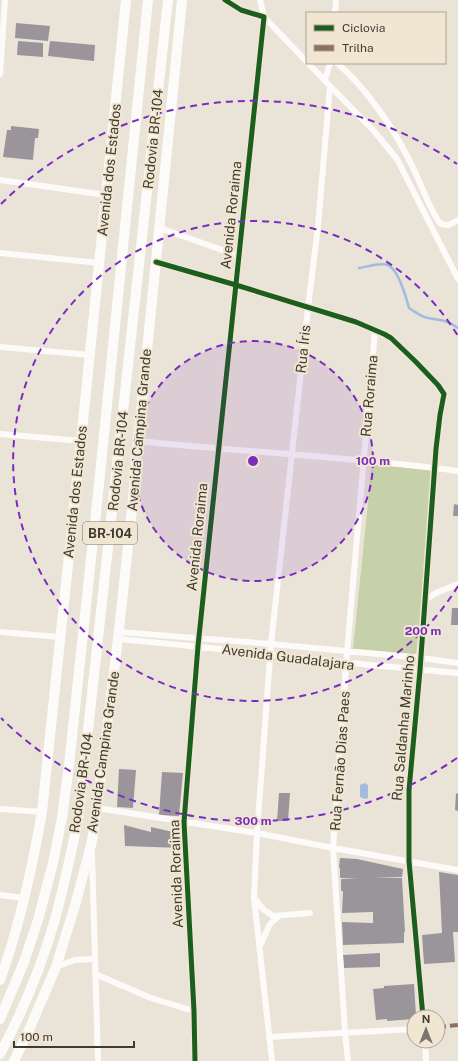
<svg xmlns="http://www.w3.org/2000/svg" width="458" height="1061" font-family="'Public Sans',sans-serif">
<rect width="100%" height="100%" fill="#eae4d8"/>
<path fill="#c6d0a9" d="M372,463L436,471L416,654L353,649Z"/>
<path fill="#a3bbe0" d="M365,783L368,785V798L365,799L360,797V785Z"/>
<g fill="none" stroke-linecap="round" stroke-linejoin="round">
<path stroke="#a3bbe0" stroke-width="2.5" d="M359,268C367,267 380,262 388,265C399,270 406,297 409,308C414,311 421,317 428,318C442,321 445,319 458,328"/>
</g>
<path fill="#9a959a" d="M16,23L50,26L48,41L15,38Z
M18,41L43,43V57L17,55Z
M50,41L95,45L94,61L48,56Z
M11,126L39,129L38,138H35L33,160L3,157L7,130H11Z
M454,504L458,505V516H453Z
M452,608H458V625H451Z
M119,769L136,770L133,808L117,807Z
M162,772L183,773L179,816L159,815Z
M279,793H290L288,821H277Z
M456,793L458,794V811L455,810Z
M124,825L151,832V827L182,834L181,848L125,846Z
M340,858L357,859L403,869L402,877L373,878H402L405,932H404V943L343,945L342,922L373,923V912L342,913L343,891H341V879L358,878H340V868H339Z
M439,872L458,875V932H453L455,962L424,964L422,935L442,933Z
M380,953V967L344,968L343,955Z
M414,984L416,1016L414,1019L387,1021V1019L376,1020L373,989L384,988V986Z"/>
<g fill="none" stroke-linecap="round" stroke-linejoin="round">
<path stroke="#fcfbf9" stroke-width="6" d="M260,0L264,17L307,62
M335,13L336,0
M337,63C364,86 391,124 407,156C419,177 426,202 439,222C446,228 452,224 458,220
M0,74L5,0
M325,80L330,63
M330,86L374,131L397,159L458,279
M0,180L106,195
M160,228L239,256
M0,253L100,263
M156,262L236,285L356,322L384,334L391,338L415,361L438,385L444,394L440,415L436,449L420,670L409,790V861L423,1017
M0,347L90,355
M0,434L81,441
M138,441C244,452 352,457 458,471
M425,600L436,593L458,584
M0,632L59,637
M119,632L271,644L421,658L458,663
M118,639C232,649 344,664 458,673
M97,808L257,833L333,848L458,870
M0,809L42,812
M92,853L98,1061
M0,895L25,898
M254,898L264,910L273,916L310,913
M260,946L270,924L279,916
M56,967L75,960L94,959
M95,974L151,998L194,1011
M269,1037L414,1029
M425,1041L426,1061
M195,1061L194,1011L184,822L198,646L264,17L241,10L225,0
M272,1061L254,898L257,833L271,644L308,308L318,226L330,86L308,63
M348,1061L345,1032L333,848L347,652L375,331"/>
<path stroke="#fcfbf9" stroke-width="10" d="M0,980C20,925 32,869 42,812L81,441L126,0
M14,1061L29,1030L56,967L76,902L92,841L97,808L118,639L132,509L138,441L182,0"/>
<path stroke="#fcfbf9" stroke-width="10" d="M0,1019L24,962L38,920L53,863L62,818L69,765L98,494L148,0
M0,1054C23,1011 42,965 55,919C64,886 71,853 78,821L168,0"/>
<path stroke="#8d6e63" stroke-width="4" stroke-dasharray="8 4" stroke-linecap="butt" d="M438,1027L458,1025"/>
<g stroke="#f1e6d1" stroke-width="8">
<path id="cycleway" d="M156,262L236,285L356,322L384,334L391,338L415,361L438,385L444,394L440,415L436,449L420,670L409,790V861L423,1017
M195,1061L194,1011L184,822L198,646L264,17L241,10L225,0"/>
</g>
<use href="#cycleway" stroke="#1b5e20" stroke-width="5"/>
</g>
<circle cx="253" cy="461" r="120" fill="#7b2cbf" fill-opacity=".12"/>
<g fill="none" stroke="#7b2cbf" stroke-width="2" stroke-dasharray="7 5">
<circle cx="253" cy="461" r="120"/>
<path d="M458 586A240 240 0 1 1 458 336"/>
<path d="M457 758A360 360 0 0 1 1 718M1 204A360 360 0 0 1 457 164"/>
</g>
<g text-anchor="middle" dominant-baseline="central" stroke-width="4" stroke-linejoin="round" paint-order="stroke">
<rect fill="#f1e6d1" stroke="#746e62" stroke-width="1" x="83" y="522" width="54" height="22" rx="3"/>
<g font-size="13" font-weight="bold" fill="#3f3b33">
<text x="110" y="533">BR-104</text>
</g>
<g font-size="14" fill="#3f3b33" stroke="#f1e6d1">
<text transform="translate(153 139) rotate(-84)">Rodovia BR-104</text>
<text transform="translate(109 170) rotate(-84)">Avenida dos Estados</text>
<text transform="translate(231 215) rotate(-84)">Avenida Roraima</text>
<text transform="translate(303 349) rotate(-84)">Rua Íris</text>
<text transform="translate(369 396) rotate(-85)">Rua Roraima</text>
<text transform="translate(139 430) rotate(-85)">Avenida Campina Grande</text>
<text transform="translate(118 461) rotate(-84)">Rodovia BR-104</text>
<text transform="translate(75 492) rotate(-84)">Avenida dos Estados</text>
<text transform="translate(197 537) rotate(-84)">Avenida Roraima</text>
<text transform="translate(288 657) rotate(7)">Avenida Guadalajara</text>
<text transform="translate(403 728) rotate(-85)">Rua Saldanha Marinho</text>
<text transform="translate(103 752) rotate(-82)">Avenida Campina Grande</text>
<text transform="translate(340 761) rotate(-86)">Rua Fernão Dias Paes</text>
<text transform="translate(81 783) rotate(-82)">Rodovia BR-104</text>
<text transform="translate(176 874) rotate(-92)">Avenida Roraima</text>
</g>
</g>
<circle cx="253" cy="461" r="6" fill="#7b2cbf" stroke="#f1e6d1" stroke-width="2"/>
<g font-size="12" text-anchor="middle" font-weight="bold" fill="#7b2cbf" stroke="#f1e6d1" stroke-width="4" stroke-linejoin="round" paint-order="stroke">
<text x="373" y="465">100 m</text>
<text x="423" y="635">200 m</text>
<text x="253" y="825">300 m</text>
</g>
<rect x="306" y="12" width="140" height="52" fill="#f1e6d1" stroke="#aaa292"/>
<rect x="314" y="25" width="20" height="6" fill="#1b5e20" stroke="#aaa292"/>
<text x="342" y="32" font-size="12" fill="#3f3b33">Ciclovia</text>
<rect x="314" y="45" width="20" height="6" fill="#8d6e63" stroke="#aaa292"/>
<text x="342" y="52" font-size="12" fill="#3f3b33">Trilha</text>
<g transform="translate(426 1029)"><circle r="19" fill="#f1e6d1" stroke="#aaa292"/>
<path d="M0-3L7 15L0 10L-7 15Z" fill="#7b766d"/>
<text y="-6" font-size="11" font-weight="bold" text-anchor="middle" fill="#3f3b33">N</text>
</g>
<path d="M14 1041v6h120v-6" fill="none" stroke="#3f3b33" stroke-width="2"/>
<text x="20" y="1041" font-size="12" fill="#3f3b33" stroke="#f1e6d1" stroke-width="3" paint-order="stroke">100 m</text>
</svg>
